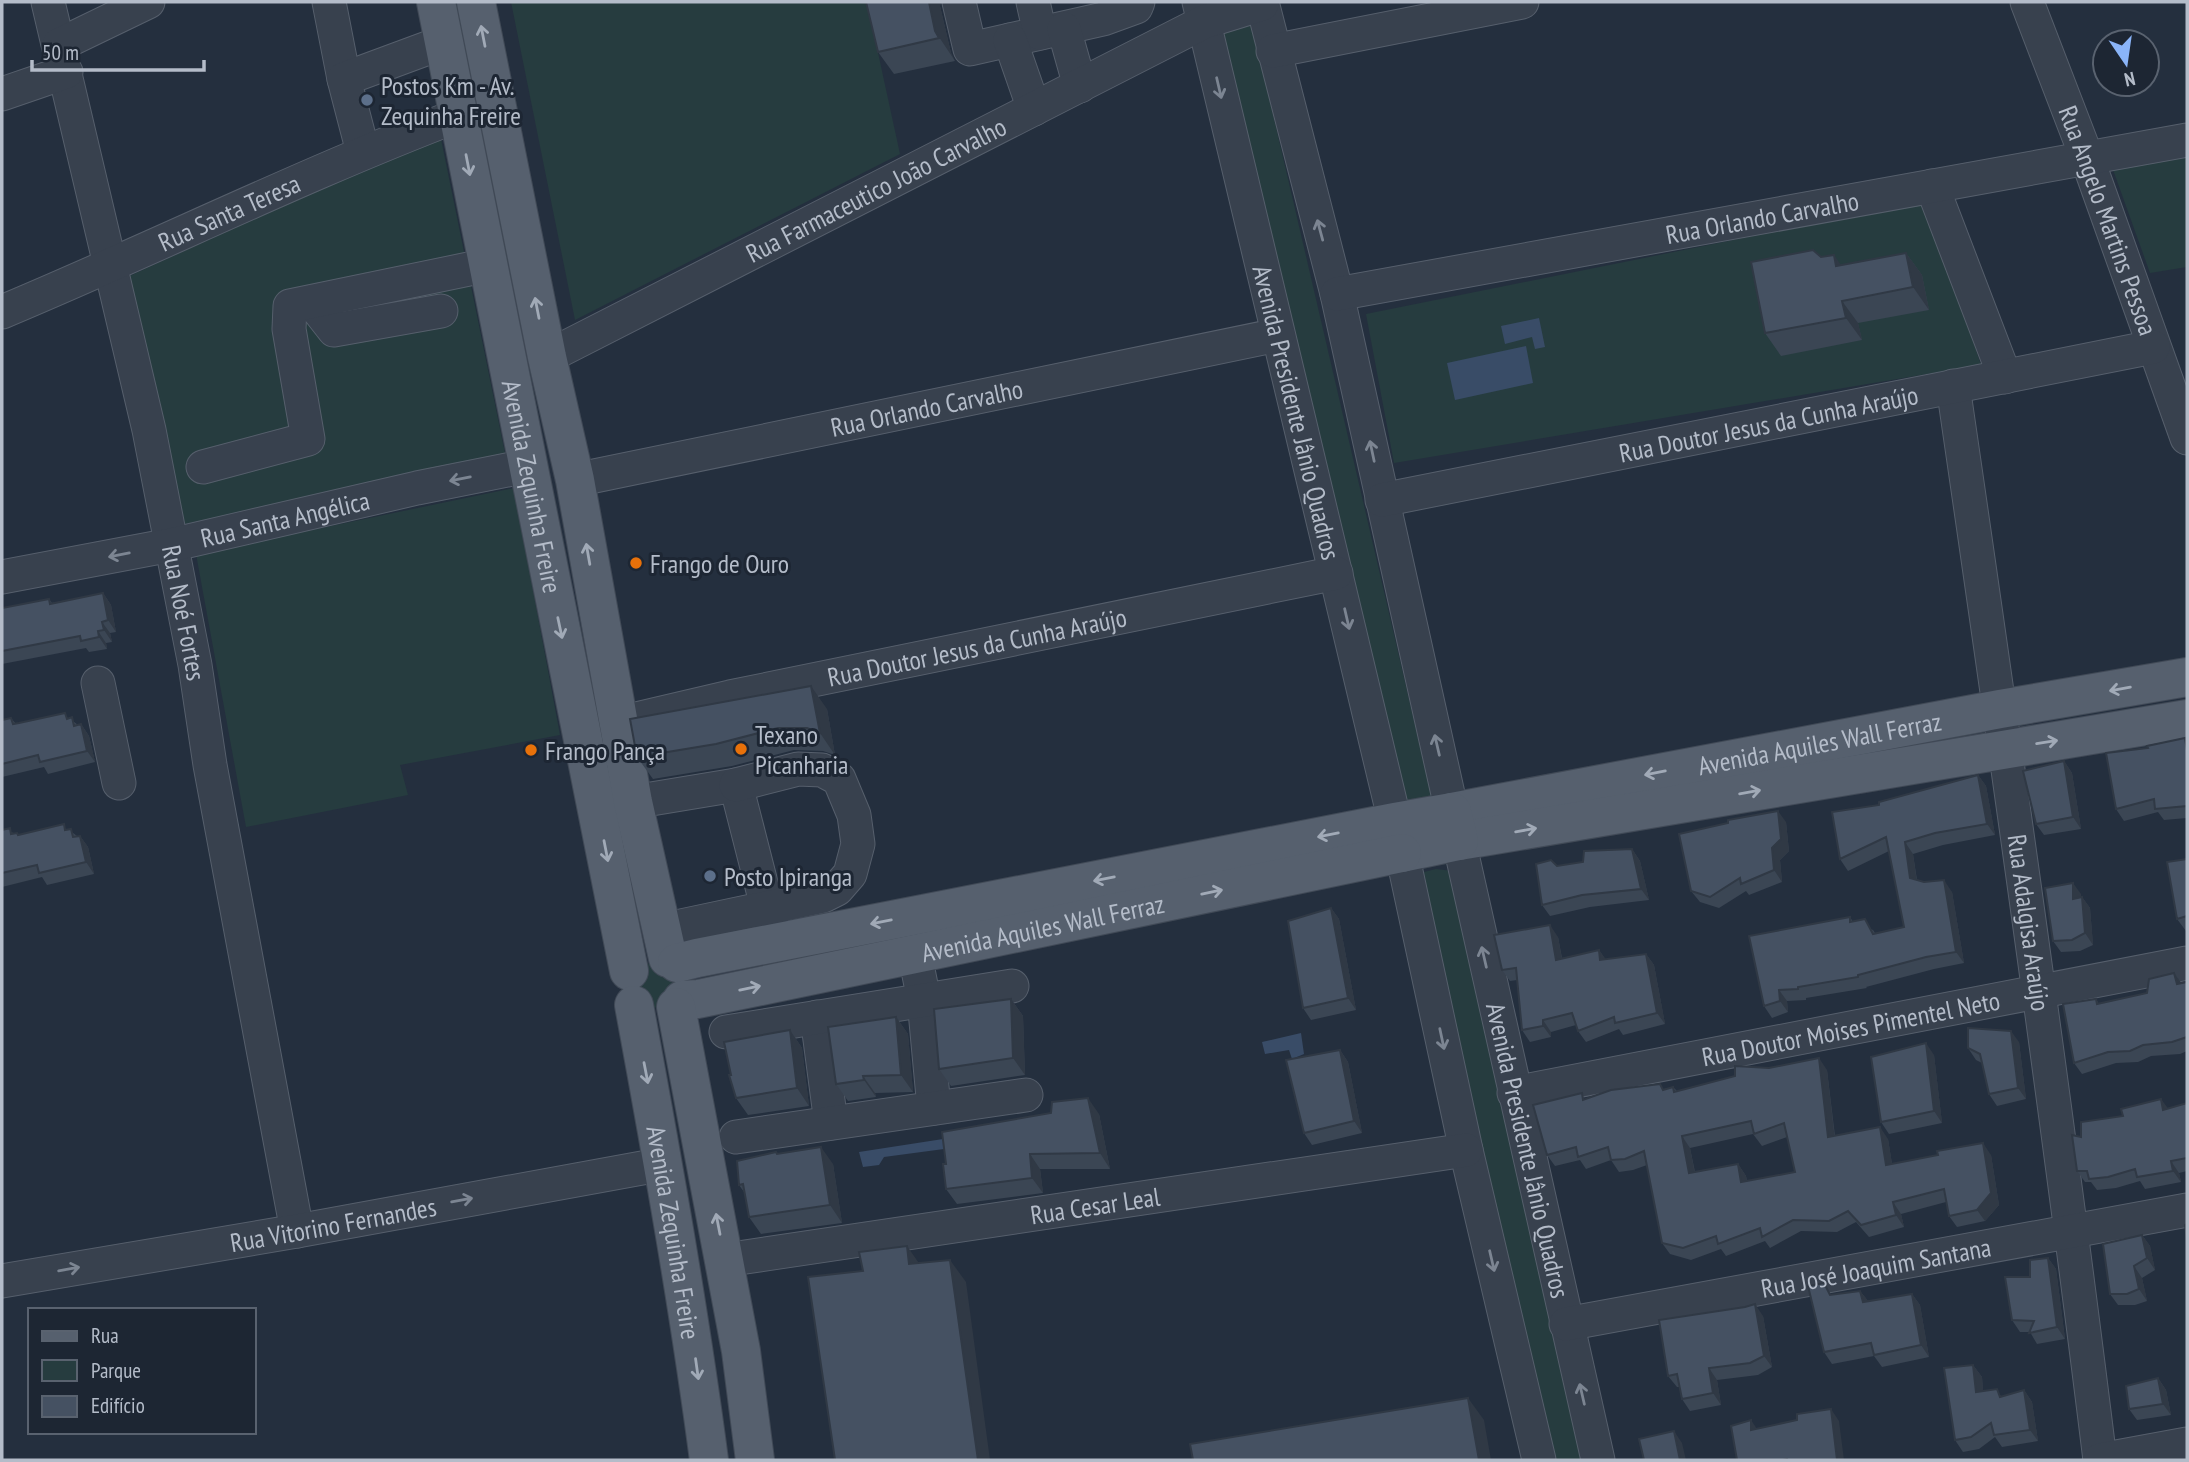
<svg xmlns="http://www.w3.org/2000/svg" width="2189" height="1462" font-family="'PT Sans Narrow',sans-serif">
<rect width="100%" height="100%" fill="#242f3e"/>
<path fill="#263c3f" d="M511,2H867L900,154L575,320Z
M1252,24L1432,798L1401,808L1219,28Z
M440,134L506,458L185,524L125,278Z
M2187,151V267L2150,273L2111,164Z
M1927,201L1981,365L1394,463L1366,314Z
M514,488L560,735L400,765L408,795L246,827L196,554Z
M1436,869L1453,871L1586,1460H1551L1420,873Z
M652,962L676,972L680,986L658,1008L651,1007L633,981L645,965Z"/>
<path fill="#394c67" d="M1539,318L1545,347L1535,349L1532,337L1505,344L1501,326Z
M1526,346L1533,383L1455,400L1447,363Z
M1301,1033L1304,1054L1292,1059L1289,1050L1265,1054L1262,1042Z
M943,1139L944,1149L884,1157L879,1165L863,1167L859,1152Z"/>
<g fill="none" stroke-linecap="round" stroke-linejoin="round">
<g stroke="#565f6c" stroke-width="35">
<g id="minor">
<path id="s1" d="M48,2L149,430L195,665L210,765L297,1231"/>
<path d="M329,2L344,79"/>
<path d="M959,2L970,49L1103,19L1136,7L1138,2"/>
<path d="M1033,2L1040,33"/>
<path id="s2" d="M1199,2L1395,822"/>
<path d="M1262,2L1337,294L1452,812"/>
<path id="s3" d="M2027,2L2087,158L2187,438"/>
<path d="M1064,29L1080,86"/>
<path d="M1010,40L1034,109"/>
<path d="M59,45L148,2"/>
<path d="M1273,51L1522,2"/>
<path d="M2,94L66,72"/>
<path d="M363,152L344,79L444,42"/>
<path d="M1932,186L2005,377"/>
<path id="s4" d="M1337,294L2187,140"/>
<path d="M312,302L334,330L441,311"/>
<path id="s5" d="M2,312C155,248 304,174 459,115"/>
<path id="s6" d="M547,357L1204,22L1262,4"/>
<path id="s7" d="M1953,386C2005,743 2056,1101 2100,1460"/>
<path d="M203,467L308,439L289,329L290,306L488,265"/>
<path id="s8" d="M575,480L1278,335"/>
<path id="s9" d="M1382,500L2153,347"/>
<path id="s10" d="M2,577L171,545L417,488L527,466"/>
<path d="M98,683L119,783"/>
<path id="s11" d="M619,723L730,697L1336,573"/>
<path d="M633,802L736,785L773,930"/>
<path id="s12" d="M1459,841L1598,1460"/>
<path d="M1402,853L1466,1150L1539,1460"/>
<path d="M662,930L823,896L837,889L850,874L858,844L854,815L839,779L822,770L798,769L736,785"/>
<path d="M915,955L924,1000L934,1108"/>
<path d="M817,1017L831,1123"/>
<path d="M726,1032L1012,986"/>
<path id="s13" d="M1514,1093L2187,963"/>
<path d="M736,1137L1026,1095"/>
<path id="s14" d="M725,1260L1466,1150"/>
<path id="s15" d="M2,1281L297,1231L664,1164"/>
<path id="s16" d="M1566,1324L2187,1210"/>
<path d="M2100,1460L2187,1444"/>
</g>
</g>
<g stroke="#414a57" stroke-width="40">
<g id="major">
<path id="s17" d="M436,2L629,971"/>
<path d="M476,2L547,357L575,480L633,802L668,958"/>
<path id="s18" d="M1452,812L2000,709L2187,677"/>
<path d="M1459,841L2187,719"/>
<path d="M677,963L697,958L1395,822L1452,812L1459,841L1402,853L1395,822"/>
<path id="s19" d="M682,1000L698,999L1402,853"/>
<path id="s20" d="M634,1005C662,1157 689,1308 709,1460"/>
<path d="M676,1007L741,1351L755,1460"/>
</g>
</g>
<use href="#minor" stroke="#38414e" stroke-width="33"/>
<use href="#major" stroke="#56606e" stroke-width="38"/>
</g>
<path fill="#3b4654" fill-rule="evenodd" d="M866,2H941L940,6L951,53L955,61L894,74L878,52Z
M1906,253L1922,275L1929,310L1858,323L1862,340L1781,356L1765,333L1821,257L1841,265Z
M103,593L111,605L116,632L110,633L112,642L106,643L107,649L89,652L86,648L2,664V615L49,599L52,603Z
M827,709L835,755L823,751L794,750L732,766L653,779L637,757Z
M11,718L16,724L69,718L78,725L81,724L89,736L95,762L48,774L44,767L2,777V720Z
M2185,738L2187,741V818L2164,820L2158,812L2124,821L2116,809L2148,748Z
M2064,761L2072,773L2081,829L2044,835L2036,824Z
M1978,775L1986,786L1995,835L1943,845L1913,854L1917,880L1952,892L1964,963L1934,969L1866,987L1867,988L1806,998V1000L1787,1001L1788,1012L1772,1018L1764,1006L1850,917L1853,922L1873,930L1875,933L1904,927L1889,851L1848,871L1840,859L1879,805Z
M1786,822L1789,851L1780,860L1782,882L1749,895L1746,891L1719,908L1700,902L1691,891Z
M68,829L77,836H80L88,847L94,874L47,885L42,877L2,887V830L14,833H17L19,835Z
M1632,849L1640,861L1649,900L1590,907L1550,916L1542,905L1557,866L1583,862Z
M2187,859V930L2186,931L2177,919Z
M2081,894V897H2082L2090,908L2093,945L2080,951L2061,952L2053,941Z
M1331,908L1339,919L1356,1010L1311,1020L1303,1008Z
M1558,937L1562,958L1599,950L1605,959L1646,954L1654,965L1665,1024L1623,1035L1619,1029L1586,1042L1578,1031L1576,1025L1551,1032V1037L1530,1042L1522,1030L1517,980L1510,981L1502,970Z
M2174,973L2181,983L2187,982V1051L2180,1054L2151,1056L2138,1062L2116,1063L2082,1074L2074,1063L2096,999L2099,1004L2147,993Z
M1011,999L1023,1016L1025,1075L951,1086L939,1069Z
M896,1017L908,1034L913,1092L875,1093L876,1097L848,1101L836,1084Z
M790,1030L802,1048L809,1106L748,1115L736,1098L731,1075Z
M2019,1042L2026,1099L1997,1106L1989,1094L1982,1063L1976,1060L1968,1048Z
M1340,1050L1348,1062L1362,1133L1312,1145L1304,1133Z
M1934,1055L1942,1123L1889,1134L1881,1122Z
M1827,1070L1835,1136L1888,1139L1892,1164L1991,1155L1999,1205L1985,1221L1957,1227L1949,1216L1946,1202L1901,1214L1904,1227L1869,1237L1856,1222L1837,1232L1801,1231L1770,1248L1765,1241L1726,1256L1721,1249L1691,1260L1670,1254L1662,1243L1647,1165L1633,1170L1619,1172L1611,1160L1586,1169L1580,1160L1555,1166L1547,1155L1664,1089L1673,1087L1677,1091ZM1753,1134L1762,1146L1787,1137L1795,1172L1747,1181L1746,1176L1738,1164L1695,1172L1690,1148Z
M2187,1103V1171L2179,1173L2181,1182L2145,1189L2140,1181L2116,1188L2097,1190L2091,1182H2085L2077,1171L2168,1109Z
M1099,1114L1110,1169H1040L1043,1193L957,1204L946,1189Z
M778,1154L833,1164L842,1223L761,1234L749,1217L744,1192L739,1185Z
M2142,1235L2150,1246L2155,1270L2142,1278L2147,1301L2135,1305H2118L2110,1294Z
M2048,1258L2056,1269L2065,1339L2037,1344L2030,1332H2020L2012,1320L2030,1277Z
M1860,1291L1868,1301L1912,1294L1920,1305L1929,1357L1882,1367L1874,1356L1832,1364L1824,1352L1833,1295Z
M1763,1316L1772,1367L1758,1375L1717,1380L1721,1405L1690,1411L1682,1399L1679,1387H1677L1668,1376Z
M1973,1365L1982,1377L1983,1391L2002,1396L2024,1390L2032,1402L2038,1441L2002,1447L1995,1437L1979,1449L1963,1452L1955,1440Z
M2158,1378L2166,1390L2171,1415L2137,1420L2129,1409Z"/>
<path fill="#303945" d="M929,2H941L940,6L951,53L955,61L935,31Z
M1906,253L1922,275L1929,310L1913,287Z
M1834,255L1850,278L1836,266Z
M1842,301L1858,323L1862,340L1846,318Z
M103,593L111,605L116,632L108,620Z
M102,622L110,633L112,642L104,630Z
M98,631L106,643L107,649L99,637Z
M811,686L827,709L835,755L820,733Z
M81,724L89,736L95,762L87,751Z
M2064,761L2072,773L2081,829L2073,817Z
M1978,775L1986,786L1995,835L1987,824Z
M1778,811L1786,822L1789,851L1780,860L1782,882L1774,870L1772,848Z
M80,836L88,847L94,874L86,862Z
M1905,842L1913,854L1918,890L1910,878Z
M1632,849L1640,861L1649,900L1641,889Z
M1944,880L1952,892L1964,963L1956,952Z
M2073,883L2081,894V911L2073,899Z
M2082,897L2090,908L2093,945L2085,933Z
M1331,908L1339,919L1356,1010L1348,998Z
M1550,925L1558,937L1564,971L1556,960Z
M1599,950L1607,961L1600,960Z
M1646,954L1654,965L1665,1024L1657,1013Z
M2174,973L2182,984H2177Z
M1779,990L1787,1001L1788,1012L1780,1001Z
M1011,999L1023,1016L1025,1075L1013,1058Z
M896,1017L908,1034L913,1092L901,1075Z
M1543,1020L1551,1032V1037L1543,1026Z
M790,1030L802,1048L809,1106L797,1088Z
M2011,1031L2019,1042L2026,1099L2018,1088Z
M1926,1043L1934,1055L1942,1123L1934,1111Z
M1340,1050L1348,1062L1362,1133L1354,1121Z
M1819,1058L1827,1070L1836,1149L1828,1137Z
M863,1076L875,1093L876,1097L864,1080Z
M1088,1098L1099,1114L1110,1169L1100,1153Z
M2161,1099L2170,1111L2163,1110Z
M1880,1127L1888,1139L1894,1176L1886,1165Z
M1682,1136L1690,1148L1697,1185L1689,1173Z
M1983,1143L1991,1155L1999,1205L1985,1221L1977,1210Z
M821,1147L833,1164L842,1223L830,1205Z
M1030,1154L1040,1169L1043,1193L1032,1178Z
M2171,1161L2179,1173L2181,1182L2173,1171Z
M1738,1164L1746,1176L1749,1194L1741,1182Z
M1893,1202L1901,1214L1904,1227L1896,1215Z
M2142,1235L2150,1246L2155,1270L2147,1258Z
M907,1246L923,1269L909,1264Z
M2048,1258L2056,1269L2065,1339L2057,1327Z
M950,1260L966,1282L990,1460H978Z
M2134,1266L2142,1278L2147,1301L2139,1289Z
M1860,1291L1869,1302H1863Z
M1912,1294L1920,1305L1929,1357L1921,1345Z
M1755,1304L1763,1316L1772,1367L1764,1356Z
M1973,1365L1982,1377L1984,1403L1976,1392Z
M1709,1368L1717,1380L1721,1405L1713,1393Z
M2158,1378L2166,1390L2171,1415L2163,1404Z
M2024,1390L2032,1402L2038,1441L2030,1430Z
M1468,1398L1484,1420L1491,1460H1479Z
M1831,1409L1839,1421L1844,1460H1837Z
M1751,1420L1759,1432L1751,1430Z
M1674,1431L1682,1443L1686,1460H1680Z"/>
<path fill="#455162" stroke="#303945" stroke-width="2" fill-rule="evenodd" d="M866,2H929L935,31L939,38L878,52Z
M1813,250L1821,257L1834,255L1836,266L1906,253L1913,287L1842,301L1846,318L1765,333L1751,262Z
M103,593L108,620L102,622L104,630L98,631L99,637L81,641L80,636L2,651V608L49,599L50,604Z
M811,686L820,733L807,728H778L716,744L637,757L630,719Z
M65,713L67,719L72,717L74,726L81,724L87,751L40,762L38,755L2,764V720L11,718L13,724L19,723Z
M2185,738L2187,750V806L2155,809L2154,799L2116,809L2106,753L2148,748L2147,746Z
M2064,761L2073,817L2036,824L2023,771Z
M1978,775L1987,824L1935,833L1905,842L1910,878L1924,882L1944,880L1956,952L1926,957L1858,975V977L1798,987V989L1779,990L1780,1001L1764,1006L1749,936L1850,917V922L1865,919L1873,934L1904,927L1886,837L1840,859L1832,812L1879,805V802Z
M1778,811L1781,839L1772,848L1774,870L1741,884L1740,878L1710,897L1691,891L1679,834L1728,823V820Z
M64,824L65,830L71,829L73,837L80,836L86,862L39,873L37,865L2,873V830L10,828L11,834L17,833L18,835Z
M1632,849L1641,889L1582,895L1542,905L1536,864L1551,860L1557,866L1583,862L1584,851Z
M2187,859V916L2177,919L2167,862Z
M2073,883V899L2082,897L2085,933L2072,940L2053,941L2045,888Z
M1331,908L1348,998L1303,1008L1288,921Z
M1550,925L1556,960L1599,950L1600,960L1646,954L1657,1013L1615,1023L1614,1017L1578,1031L1572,1013L1543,1020V1026L1522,1030L1516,968L1502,970L1494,935Z
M2174,973L2177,984L2187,982V1037L2172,1042L2143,1045L2130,1051L2108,1052L2074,1063L2063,1004L2096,999L2097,1004L2147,993L2149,979Z
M1011,999L1013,1058L939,1069L934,1009Z
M896,1017L901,1075L863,1076L864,1080L836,1084L828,1027Z
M1968,1028L2011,1031L2018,1088L1989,1094L1980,1054L1968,1048Z
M790,1030L797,1088L736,1098L729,1075H731L724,1042Z
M1926,1043L1934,1111L1881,1122L1871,1057Z
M1340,1050L1354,1121L1304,1133L1286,1060Z
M1819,1058L1828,1137L1880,1127L1886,1165L1938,1155L1937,1151L1983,1143L1991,1193L1977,1210L1949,1216L1944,1189L1893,1202L1896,1215L1861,1225L1848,1211L1829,1221L1793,1220L1762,1237L1760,1228L1718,1244L1716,1236L1683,1248L1662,1243L1644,1151L1625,1159L1611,1160L1608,1147L1578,1157L1576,1147L1547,1155L1533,1105L1582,1093L1583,1100L1611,1090L1660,1084L1663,1090L1673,1087L1674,1092L1735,1076V1066L1769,1068ZM1751,1121L1754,1134L1784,1123L1795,1172L1741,1182L1738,1164L1689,1173L1682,1136Z
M1088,1098L1100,1153L1030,1154L1032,1178L946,1189L943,1164H946L942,1132L1051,1113L1052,1102Z
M2161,1099L2163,1110L2187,1103V1158L2171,1161L2173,1171L2137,1177L2135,1169L2108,1177L2089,1179L2087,1171H2077L2072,1135L2081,1137V1122L2123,1116L2121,1109Z
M821,1147L830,1205L749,1217L743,1184L739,1185L737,1161L776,1152L777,1154Z
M2187,1224V1241L2185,1225Z
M2142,1235L2147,1258L2134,1266L2139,1289L2127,1294H2110L2103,1244Z
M907,1246L909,1264L950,1260L978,1460H835L808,1277L863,1271L859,1252Z
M2048,1258L2057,1327L2029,1333L2034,1321L2012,1320L2005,1277H2030V1260Z
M1824,1283L1830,1295L1860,1291L1863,1302L1912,1294L1921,1345L1874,1355L1871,1343L1824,1352L1808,1286Z
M1755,1304L1764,1356L1750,1363L1709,1368L1713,1393L1682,1399L1677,1374L1668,1376L1659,1320L1745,1307Z
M1973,1365L1976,1392L1997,1389L2000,1397L2024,1390L2030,1430L1994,1435L1991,1423L1971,1437L1955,1440L1944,1368Z
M2158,1378L2163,1404L2129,1409L2126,1386Z
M1468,1398L1479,1460H1193L1190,1444Z
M1831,1409L1837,1460H1788L1787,1459L1783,1460H1737L1731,1426L1751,1420V1430L1797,1420V1414Z
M1674,1431L1680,1460H1644L1639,1439Z"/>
<defs><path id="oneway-shaft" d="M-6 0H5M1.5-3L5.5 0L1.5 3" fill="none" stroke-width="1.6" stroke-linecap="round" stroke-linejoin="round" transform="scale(1.75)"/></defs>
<g stroke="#a1aab7">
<use href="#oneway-shaft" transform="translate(483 36) rotate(-101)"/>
<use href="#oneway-shaft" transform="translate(468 165) rotate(79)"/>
<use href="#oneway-shaft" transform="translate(537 308) rotate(-101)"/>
<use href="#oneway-shaft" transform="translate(588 554) rotate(-100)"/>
<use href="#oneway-shaft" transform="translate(560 628) rotate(78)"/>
<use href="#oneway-shaft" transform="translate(2120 689) rotate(170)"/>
<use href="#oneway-shaft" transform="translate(2047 742) rotate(-9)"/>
<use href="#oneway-shaft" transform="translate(1655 773) rotate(169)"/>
<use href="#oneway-shaft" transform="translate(1750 792) rotate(-10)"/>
<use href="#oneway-shaft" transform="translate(1526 830) rotate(-10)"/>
<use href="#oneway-shaft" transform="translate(1328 835) rotate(169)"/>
<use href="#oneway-shaft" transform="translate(606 851) rotate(79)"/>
<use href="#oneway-shaft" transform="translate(1104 879) rotate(169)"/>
<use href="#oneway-shaft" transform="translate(1212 892) rotate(-12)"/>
<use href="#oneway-shaft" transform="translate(881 922) rotate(169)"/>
<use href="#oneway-shaft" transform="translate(750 988) rotate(-12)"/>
<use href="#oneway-shaft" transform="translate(646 1073) rotate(79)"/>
<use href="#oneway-shaft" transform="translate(718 1224) rotate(-101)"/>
<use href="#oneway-shaft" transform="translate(697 1369) rotate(82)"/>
</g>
<g stroke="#7c8592">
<use href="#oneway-shaft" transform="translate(1219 88) rotate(77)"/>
<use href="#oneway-shaft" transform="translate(1320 230) rotate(-105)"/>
<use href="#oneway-shaft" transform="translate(1372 451) rotate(-102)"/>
<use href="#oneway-shaft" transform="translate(460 479) rotate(169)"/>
<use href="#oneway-shaft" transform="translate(119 555) rotate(169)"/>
<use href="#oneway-shaft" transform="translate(1347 619) rotate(77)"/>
<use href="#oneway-shaft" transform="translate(1437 745) rotate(-103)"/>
<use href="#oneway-shaft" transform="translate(1484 957) rotate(-103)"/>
<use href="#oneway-shaft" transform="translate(1442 1039) rotate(78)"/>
<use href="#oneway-shaft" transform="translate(462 1200) rotate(-10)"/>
<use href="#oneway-shaft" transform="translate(1492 1261) rotate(77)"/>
<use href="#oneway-shaft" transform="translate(69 1269) rotate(-10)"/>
<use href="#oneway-shaft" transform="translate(1582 1394) rotate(-103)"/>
</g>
<g fill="#5c6f8a" stroke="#1d2633" stroke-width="2.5">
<circle cx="367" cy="100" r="7"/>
<circle cx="710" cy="876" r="7"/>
</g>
<g fill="#e8710a" stroke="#1d2633" stroke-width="2.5">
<circle cx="636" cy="563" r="7"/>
<circle cx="741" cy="749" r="7"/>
<circle cx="531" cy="750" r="7"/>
</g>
<g text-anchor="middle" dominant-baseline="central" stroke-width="6" stroke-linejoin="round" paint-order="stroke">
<g font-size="26" fill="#b4bcc9" stroke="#1d2633" text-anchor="start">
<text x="381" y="85">Postos Km - Av.<tspan x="381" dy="30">Zequinha Freire</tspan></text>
<text x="650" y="563">Frango de Ouro</text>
<text x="755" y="734">Texano<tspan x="755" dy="30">Picanharia</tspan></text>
<text x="545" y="750">Frango Pança</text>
<text x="724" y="876">Posto Ipiranga</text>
</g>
<g font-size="26" fill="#b4bcc9" stroke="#1d2633">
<text stroke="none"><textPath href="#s6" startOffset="369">Rua Farmaceutico João Carvalho</textPath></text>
<text stroke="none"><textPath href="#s5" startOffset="248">Rua Santa Teresa</textPath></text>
<text stroke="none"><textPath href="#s4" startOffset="432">Rua Orlando Carvalho</textPath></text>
<text stroke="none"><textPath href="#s3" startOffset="233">Rua Angelo Martins Pessoa</textPath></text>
<text stroke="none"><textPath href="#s8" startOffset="359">Rua Orlando Carvalho</textPath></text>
<text stroke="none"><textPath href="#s2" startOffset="422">Avenida Presidente Jânio Quadros</textPath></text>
<text stroke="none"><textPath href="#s9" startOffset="394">Rua Doutor Jesus da Cunha Araújo</textPath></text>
<text stroke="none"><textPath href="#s17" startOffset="494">Avenida Zequinha Freire</textPath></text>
<text stroke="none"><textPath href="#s10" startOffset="289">Rua Santa Angélica</textPath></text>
<text stroke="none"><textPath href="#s1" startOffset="626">Rua Noé Fortes</textPath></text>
<text stroke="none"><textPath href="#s11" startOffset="366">Rua Doutor Jesus da Cunha Araújo</textPath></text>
<text stroke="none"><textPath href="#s18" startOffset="374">Avenida Aquiles Wall Ferraz</textPath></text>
<text stroke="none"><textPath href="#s7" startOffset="542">Rua Adalgisa Araújo</textPath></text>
<text stroke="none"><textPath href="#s19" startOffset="368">Avenida Aquiles Wall Ferraz</textPath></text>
<text stroke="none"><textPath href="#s13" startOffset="343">Rua Doutor Moises Pimentel Neto</textPath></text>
<text stroke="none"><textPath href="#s12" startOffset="317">Avenida Presidente Jânio Quadros</textPath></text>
<text stroke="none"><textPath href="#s14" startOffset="374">Rua Cesar Leal</textPath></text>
<text stroke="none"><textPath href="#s15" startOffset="336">Rua Vitorino Fernandes</textPath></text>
<text stroke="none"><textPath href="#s20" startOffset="231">Avenida Zequinha Freire</textPath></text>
<text stroke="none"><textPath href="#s16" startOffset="315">Rua José Joaquim Santana</textPath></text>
</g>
</g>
<rect width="2189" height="1462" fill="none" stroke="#b4bcc9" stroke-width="7"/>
<rect x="28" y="1308" width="228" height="126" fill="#1d2633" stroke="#59626f" stroke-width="2"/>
<rect x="42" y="1331" width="35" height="10" fill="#56606e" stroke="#59626f" stroke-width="2"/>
<text x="91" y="1343" font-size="21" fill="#b4bcc9">Rua</text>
<rect x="42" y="1360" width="35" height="21" fill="#263c3f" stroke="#59626f" stroke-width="2"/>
<text x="91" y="1378" font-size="21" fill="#b4bcc9">Parque</text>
<rect x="42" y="1396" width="35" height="21" fill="#455162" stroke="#59626f" stroke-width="2"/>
<text x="91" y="1413" font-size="21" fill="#b4bcc9">Edifício</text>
<g transform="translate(2126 63) rotate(167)"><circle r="33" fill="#1d2633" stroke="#59626f" stroke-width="2"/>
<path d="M0-5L12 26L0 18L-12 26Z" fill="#8ab4f8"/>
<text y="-10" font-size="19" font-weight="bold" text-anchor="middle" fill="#b4bcc9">N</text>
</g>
<path d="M32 60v10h172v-10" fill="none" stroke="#b4bcc9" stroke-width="3.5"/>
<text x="42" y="60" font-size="21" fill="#b4bcc9" stroke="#1d2633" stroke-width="5" paint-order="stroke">50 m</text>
</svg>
